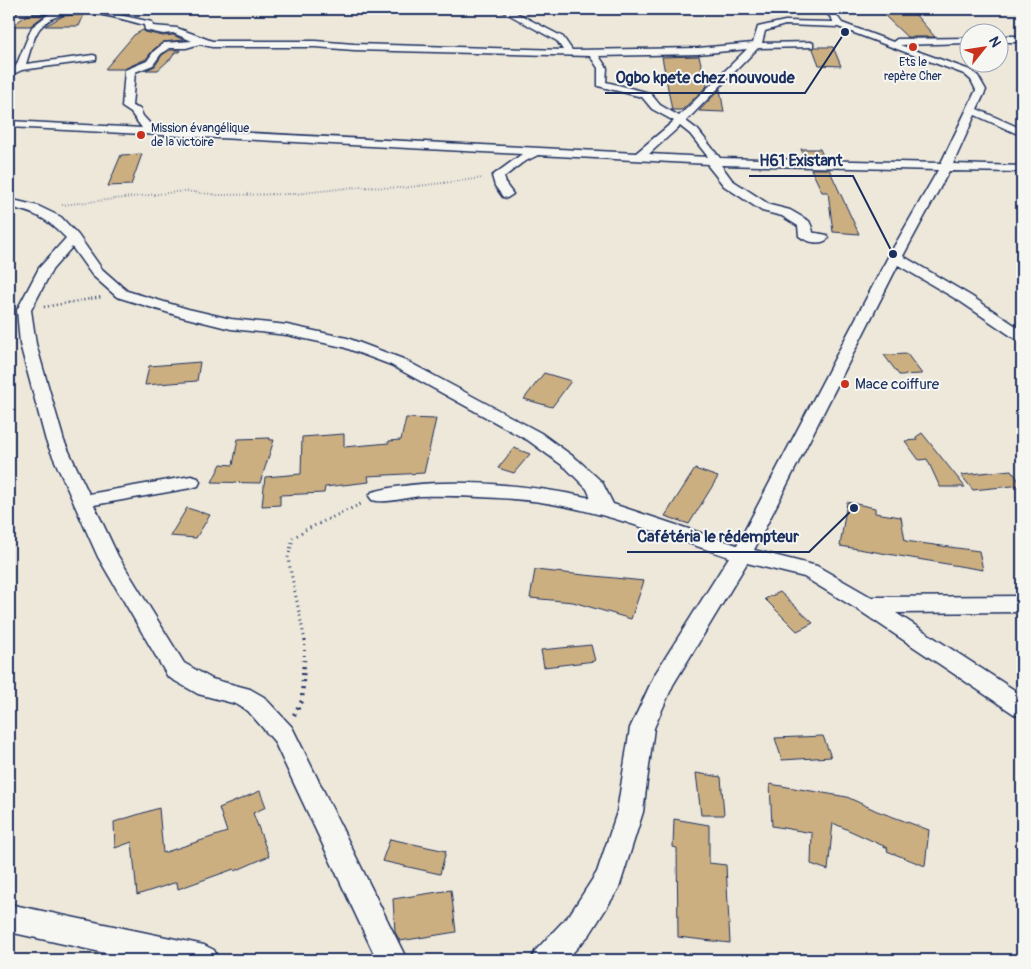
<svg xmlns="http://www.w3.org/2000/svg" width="1031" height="969" font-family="Pangolin,sans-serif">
<rect width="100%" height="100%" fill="#eee8db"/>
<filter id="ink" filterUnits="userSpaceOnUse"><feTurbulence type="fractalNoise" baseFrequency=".02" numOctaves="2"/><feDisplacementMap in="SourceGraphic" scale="10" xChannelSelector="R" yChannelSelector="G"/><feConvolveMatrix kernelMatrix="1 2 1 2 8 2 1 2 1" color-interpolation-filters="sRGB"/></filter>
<g filter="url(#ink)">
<path fill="#ccaf81" stroke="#1b2f5e" d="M914,13L935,37H907L883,14Z
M27,15H45L30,26H12Z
M76,15H84L79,26H45L63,16Z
M143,30L145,32L163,36L173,35L184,40L163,42L153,50L146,59L124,69H105L134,35Z
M815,47H833L841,66L819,65L813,49Z
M170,50H181L180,52H175L171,59L169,60L158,70H146L155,66L162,55Z
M699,56L707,86L682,110H672L662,57Z
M720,89L724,112L699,111Z
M801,149H820L824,158H805Z
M142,154L131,185L108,186L121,155Z
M811,169H829L859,234L833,232L828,192H822Z
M907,354L922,374L899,375L884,355Z
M200,362L197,381L145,385L149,366Z
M544,373L571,381L552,407L524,399Z
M406,418L436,419L424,473L368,476L369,482L325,487L324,493L280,495V505L262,506L265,477L301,474L302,437L344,434V447L389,443V441L401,440Z
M922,433L941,457L965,487H940L927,459L919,460L905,441L917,440L916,437Z
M270,438V440H274L260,483L212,482L221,464L233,465L238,439Z
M514,448L530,454L514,473L498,468Z
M695,469L718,477L689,524L665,516Z
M1011,470L1022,485L973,490L961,475Z
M847,502L875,508V513L901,517L905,541L979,551L983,570L840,546Z
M187,508L210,515L196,538L170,536Z
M535,570L644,581L631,619L573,602L530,598Z
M780,592L813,623L797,631L765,599Z
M591,645L595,661L544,667L541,650Z
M823,736L831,757L782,760L775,738Z
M696,773L721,777L724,815H701Z
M770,784L847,797L877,811L929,830L925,866L887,851L888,848L833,823L828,870L811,864L812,833L772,826Z
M260,791L266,807L253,813L269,856L235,871L234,869L178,889L177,882L137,895L132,842L115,848L114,822L159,808L163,853L227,832L219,808Z
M674,819L709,825V863L726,865L730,943L678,937L677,848L673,847Z
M390,839L446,851L440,874L382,861Z
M451,890L456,932L400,941L395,932L393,899Z"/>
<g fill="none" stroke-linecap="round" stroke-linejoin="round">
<g stroke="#1b2f5e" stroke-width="3">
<path id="minor" d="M9,9H91L152,22L153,26L177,28L212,41H315L354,44L563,50L557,41L499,9H509L563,37L572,50H576L698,48L753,43L758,27L785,21L834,22L824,9H832L842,23L893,42L897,39L968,38V43L900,45L970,70L978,76L986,90L977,109L1022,129V136L975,115L953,164L1022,166V172L949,171L903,256L971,296L1022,330V342L1017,340L961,302L898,265L754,550L817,566L871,597L1022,596V612L896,613L1022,695V717L1014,714L860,611L804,577L747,563L673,685L654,728L643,812L619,888L590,934L566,960H531L536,950L570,914L597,872L617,812L630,728L655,674L729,557C657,533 590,505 513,499C482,497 452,495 421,496C406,497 387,504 372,500L369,496L372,492C434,475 529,484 591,498L587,489L566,468L529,441L391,365L343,347L287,335L231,329L179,316L117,297L92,275L72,247L52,270L31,310L36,344L64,441L89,494L191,476L198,478L200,482L198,486L191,488L94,505L118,556L184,663L212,679L250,689L264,697L292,727L407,960H377L274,741L248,711L236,704L198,694L168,677L98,557L46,441L20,344L17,310L39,268L66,238C47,218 35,213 9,207V199L38,206L61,217L78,235L102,269L127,291L188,309L231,319L287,325L347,338L403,359L541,433L578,460L602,482L613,504L737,545L888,257L938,170L721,165L732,180L770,205L790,210L809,221C818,238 805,230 827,235L829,238C821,246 807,242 799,236L798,226L782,216L762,211L724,186L708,166L709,164L538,155L522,163L504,177L507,186L513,194L507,198L503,197L495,186L492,176L522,154L9,127V121L142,128L131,113L122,107L125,70L147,61L154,51L164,43L192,41L173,33L163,34L145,30L144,25C114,17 65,0 40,28C34,35 29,55 26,64L93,55L96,56V60L22,70L9,76V70L16,66L32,27L50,13H9ZM785,25L838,27L964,74L971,80L976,90L941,163L720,158L698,130L686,121L758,48L813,47V43L810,42L762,43L765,31ZM200,44L212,47H315L354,50L590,56L598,68V86L642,97L652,109L674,121L636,153L154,128L143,116L140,109L132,106L135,72L153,65L161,54L169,48H186ZM747,49L679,116L660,105L650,93L606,82L607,68L599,56L698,54ZM680,126L690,134L708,157L649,154Z
M998,36H1022V42H998Z
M9,904L204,945L214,950L219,960H137L9,932Z"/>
</g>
<path stroke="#1b2f5e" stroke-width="2" stroke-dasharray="0.5 2.5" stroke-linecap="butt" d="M62,205L185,191L218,195L295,194L356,187L402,188L483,178"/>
<path stroke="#1b2f5e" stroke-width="2.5" stroke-dasharray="1 3" stroke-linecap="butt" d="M44,307L102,297"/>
<path stroke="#1b2f5e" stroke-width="3" stroke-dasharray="1 4" stroke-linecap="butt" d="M304,661L305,641L288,558L293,538L305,530L363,503"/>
<path stroke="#1b2f5e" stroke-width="4.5" stroke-dasharray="2 5" stroke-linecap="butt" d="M294,715L302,701L304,660"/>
<use href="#minor" fill="#f6f6f2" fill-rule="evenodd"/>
</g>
</g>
<g fill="#c8321e" stroke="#f6f6f2" stroke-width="2">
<circle cx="913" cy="47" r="5"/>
<circle cx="141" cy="135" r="5"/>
<circle cx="845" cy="384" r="5"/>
</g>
<g text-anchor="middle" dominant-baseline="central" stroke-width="4" stroke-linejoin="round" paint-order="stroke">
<g font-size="12" fill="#1b2f5e" stroke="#f6f6f2">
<text x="913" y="62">Ets le<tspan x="913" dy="14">repère Cher</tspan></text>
<text x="151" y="128" text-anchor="start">Mission évangélique<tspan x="151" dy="14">de la victoire</tspan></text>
</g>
<g font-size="15" fill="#1b2f5e" stroke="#f6f6f2" text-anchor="start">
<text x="855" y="384">Mace coiffure</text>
</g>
</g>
<path fill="none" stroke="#1b2f5e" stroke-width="2" d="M845 32L805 93H605M893 254L853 176H749M854 508L809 552H627"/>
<g fill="#1b2f5e" stroke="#f6f6f2" stroke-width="2">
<circle cx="845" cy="32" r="5"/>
<circle cx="893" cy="254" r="5"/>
<circle cx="854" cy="508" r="5"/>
</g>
<g font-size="16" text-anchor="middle" font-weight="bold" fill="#1b2f5e" stroke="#f6f6f2" stroke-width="4" stroke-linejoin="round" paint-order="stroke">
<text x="705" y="83">Ogbo kpete chez nouvoude</text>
<text x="801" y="166">H61 Existant</text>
<text x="718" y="542">Cafétéria le rédempteur</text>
</g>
<rect width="1031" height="969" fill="none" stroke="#f6f6f2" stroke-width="30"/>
<rect x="15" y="15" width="1001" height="939" fill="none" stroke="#1b2f5e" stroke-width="2" filter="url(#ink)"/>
<g transform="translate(984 48) rotate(60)"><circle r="24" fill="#f6f6f2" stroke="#9ea6b7"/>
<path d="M0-4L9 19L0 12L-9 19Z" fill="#c8321e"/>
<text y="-8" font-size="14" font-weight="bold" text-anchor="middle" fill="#1b2f5e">N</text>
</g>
</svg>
